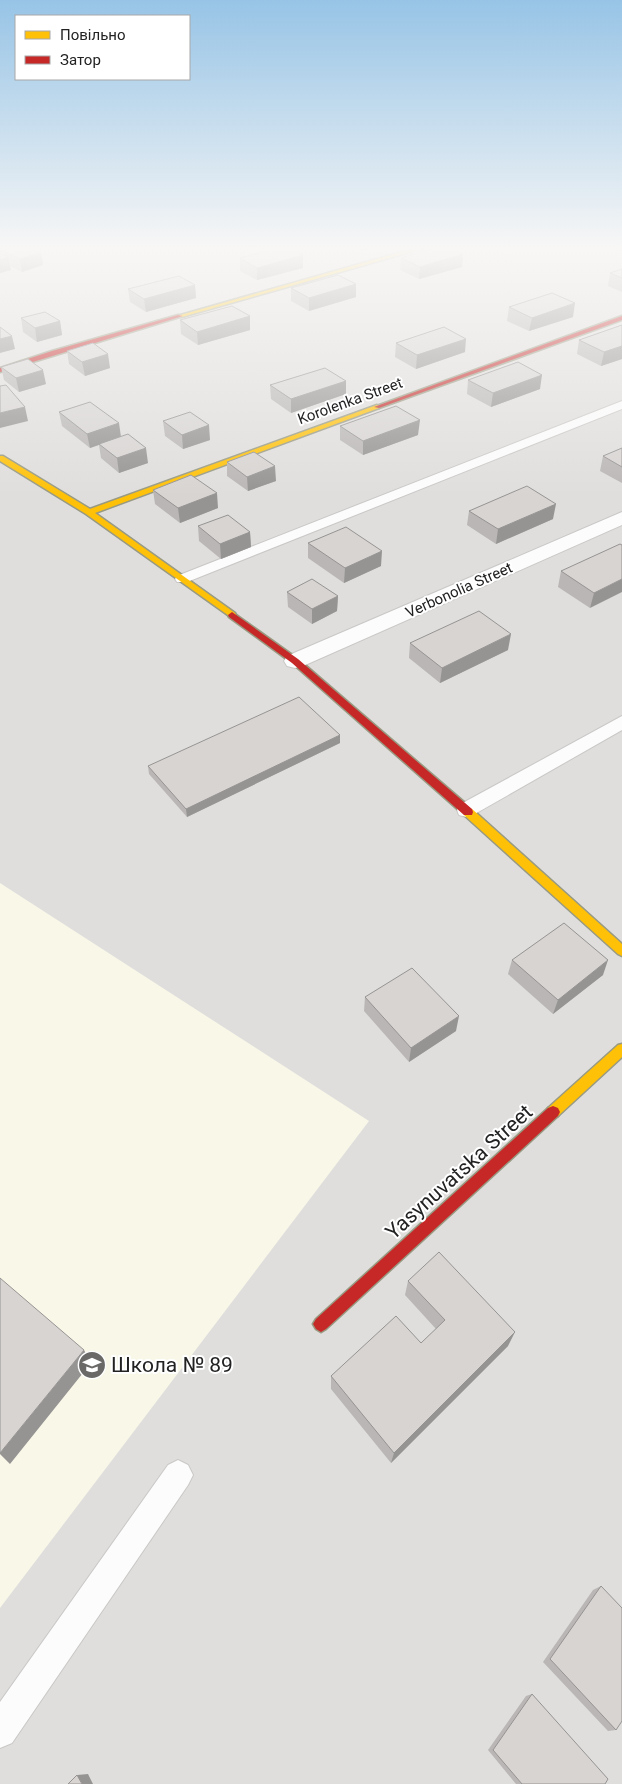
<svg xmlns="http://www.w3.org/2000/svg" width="622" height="1784" font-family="Roboto,sans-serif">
<rect width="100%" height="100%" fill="#f0eeeb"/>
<path fill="#dfdedc" d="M0,246H622V1784H0Z"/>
<path fill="#f8f7e8" d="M0,883L369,1121L0,1608Z"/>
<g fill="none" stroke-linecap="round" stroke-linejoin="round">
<g stroke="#c9c8c7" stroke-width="2">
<path id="lane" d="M622,401V409L187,582H177L175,579L177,576Z
M622,716V730L473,815L466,817L459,815L457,810L459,805Z
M178,1460L188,1465L193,1475L188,1485L12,1743L0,1748V1702L168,1465Z"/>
</g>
<g stroke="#c9c8c7" stroke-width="2">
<path id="street" d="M622,512V525L303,666L295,668L287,666L284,661L287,656Z"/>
</g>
<g stroke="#999a82" stroke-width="3">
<path id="slow" d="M422,246H432L182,317L177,316Z
M377,405L379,406V408L95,513L235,613L236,615L232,618L86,514L0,461V456H3L90,509Z
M468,808L472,809L622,944V956L618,954L464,815L463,812L464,809Z
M622,1044V1057L558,1116L553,1118L548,1116L546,1112L548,1108L618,1045Z"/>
</g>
<g stroke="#999a82" stroke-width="3">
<path id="jam" d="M178,315L183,316L0,372V368L52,351Z
M622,316V320L379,408L374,407Z
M232,612L298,659L472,809L473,812L472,815H464L292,663L229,617L228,615Z
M553,1106L558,1108L560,1112L558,1116L326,1329L321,1332L316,1329L313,1324L316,1319L548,1108Z"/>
</g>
<use href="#lane" fill="#fdfcfc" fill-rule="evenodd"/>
<use href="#street" fill="#fdfcfc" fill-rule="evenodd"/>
<use href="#slow" fill="#ffc107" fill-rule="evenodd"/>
<use href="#jam" fill="#c62828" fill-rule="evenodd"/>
</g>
<path fill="#b9b6b5" d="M0,246L41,252L43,265L22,272L10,266L11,270L0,273Z
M352,246H381L362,251Z
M463,254L462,267L419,279L400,270L401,258Z
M240,258L303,268L257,280L240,271Z
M622,269V292L608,286L610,273Z
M195,285L196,298L146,312L130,302L128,289Z
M291,288L356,297L309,311L291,301Z
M509,307L573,317L529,331L507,321Z
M250,316V330L198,345L181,334L180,320Z
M21,318L60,321L62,335L37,342L23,332Z
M622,325V359L601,366L577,354L579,340Z
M396,343L465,352L416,369L395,357Z
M67,351L110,368L85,376L69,364Z
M1,367L46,384L19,392L4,380Z
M468,380L540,389L491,407L467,394Z
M346,381V394L291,413L271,399L270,385Z
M59,412L121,436L148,463L119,473L101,458L99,445L90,448L62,426Z
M163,421L210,440L183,449L165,436Z
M340,426L418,435L363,455L340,440Z
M622,448V483L600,471L603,456Z
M227,462L276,481L248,491L227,476Z
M153,490L218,508L180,523L155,504Z
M469,511L553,519L496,544L467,525Z
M198,526L250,532L251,547L221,559L199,541Z
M308,543L381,566L344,583L308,558Z
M622,545L590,608L558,587L561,571Z
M287,592L338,596L337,611L312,624L288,607Z
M410,643L508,650L440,683L409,658Z
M340,735V743L187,817L149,774L148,766Z
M512,960L603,975L553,1014L508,974Z
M365,997L456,1031L409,1062L364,1011Z
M408,1281L508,1346L391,1463L331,1389V1376L421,1343L436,1329L405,1295Z
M601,1586L616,1730L608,1731L543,1662L593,1590Z
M532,1694L605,1784H516L488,1750L526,1696Z"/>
<path fill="#969493" d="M362,246H381L362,251Z
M41,252L43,265L22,272L20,259Z
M463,254L462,267L419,279L420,267Z
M303,255V268L257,280V268Z
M8,257L11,270L0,273V260Z
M356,284V297L309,311V298Z
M195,285L196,298L146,312L144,299Z
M575,303L573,317L529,331L532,318Z
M250,316V330L198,345L197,332Z
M60,321L62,335L37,342L35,328Z
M12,336L15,349L0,353V339Z
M466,339L465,352L416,369L417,355Z
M622,346V359L601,366L604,352Z
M108,354L110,368L85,376L82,362Z
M43,370L46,384L19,392L16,378Z
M542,375L540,389L491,407L493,393Z
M346,381V394L291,413V399Z
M25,407L28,421L0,428V413Z
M420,420L418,435L363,455V441Z
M119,423L121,437L90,448L87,434Z
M209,425L210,440L183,449L182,435Z
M146,448L148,463L119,473L117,458Z
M275,466L276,481L248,491L247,477Z
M217,493L218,508L180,523L178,508Z
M556,504L553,519L496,544L498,529Z
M250,532L251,547L221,559L220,544Z
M382,551L381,566L344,583L345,568Z
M622,579V592L590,608L594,593Z
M338,596L337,611L312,624V609Z
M511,634L508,650L440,683L442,668Z
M340,735V743L187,817L186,809Z
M608,960L603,975L553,1014L558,1000Z
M459,1016L456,1031L409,1062L411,1048Z
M515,1332L508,1346L391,1463L394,1453Z
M84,1350L91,1363L10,1464L0,1454V1453Z
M88,1774L93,1784H82L77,1775Z"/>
<path fill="#d7d4d2" stroke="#969493" d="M0,246H27L41,252L20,259L0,250Z
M286,246L303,255L257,268L240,258Z
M441,246H445L463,254L420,267L401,258Z
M0,253L8,257L0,260Z
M622,269V278L610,273Z
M338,275L356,284L309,298L291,288Z
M179,276L195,285L144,299L128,289Z
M552,293L575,303L532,318L509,307Z
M232,306L250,316L197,332L180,320Z
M45,312L60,321L35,328L21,318Z
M622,325V346L604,352L579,340Z
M0,327L12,336L0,339Z
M444,327L466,339L417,355L396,343Z
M93,343L108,354L82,362L67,351Z
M28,359L43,370L16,378L1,367Z
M518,362L542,375L493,393L468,380Z
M325,368L346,381L291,399L270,385Z
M6,385L25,407L0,413V386Z
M90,402L119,423L87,434L59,412Z
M396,406L420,420L363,441L340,426Z
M190,412L209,425L182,435L163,421Z
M128,434L146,448L117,458L99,444Z
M622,448V467L603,456Z
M254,452L275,466L247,477L227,462Z
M191,475L217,493L178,508L153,490Z
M527,486L556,504L498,529L469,511Z
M228,515L250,532L220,544L198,526Z
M346,527L382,551L345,568L308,543Z
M620,544L622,545V579L594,593L561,571Z
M312,579L338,596L312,609L287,592Z
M479,611L511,634L442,668L410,643Z
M299,697L340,735L186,809L148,766Z
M564,923L608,960L558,1000L512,960Z
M412,968L459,1016L411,1048L365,997Z
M439,1252L515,1332L394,1453L331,1376L396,1316L421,1343L445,1320L408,1281Z
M0,1278L84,1350L0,1453Z
M601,1586L622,1608V1721L616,1730L550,1659Z
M532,1694L608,1779L605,1784H522L493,1750Z
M77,1775L82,1784H68Z"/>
<linearGradient id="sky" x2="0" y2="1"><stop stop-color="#97c4e6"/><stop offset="0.5" stop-color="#f8f7f6"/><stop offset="1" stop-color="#f8f7f6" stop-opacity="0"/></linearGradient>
<rect width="622" height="496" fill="url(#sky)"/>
<defs>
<g id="school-disc" transform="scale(1.4375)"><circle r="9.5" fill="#6a6968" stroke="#fff"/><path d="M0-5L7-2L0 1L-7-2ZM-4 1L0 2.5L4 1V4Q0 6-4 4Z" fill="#fff"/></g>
</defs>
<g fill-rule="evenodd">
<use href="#school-disc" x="92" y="1365"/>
</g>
<g text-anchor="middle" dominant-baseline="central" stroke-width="4" stroke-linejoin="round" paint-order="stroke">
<g font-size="15" fill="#222" stroke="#fff">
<text transform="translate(350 401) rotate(-20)">Korolenka Street</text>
<text transform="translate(459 590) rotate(-24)">Verbonolia Street</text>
</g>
<g font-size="21" fill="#222" stroke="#fff">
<text transform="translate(459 1172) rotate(-42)">Yasynuvatska Street</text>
</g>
<g font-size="21" fill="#222" stroke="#fff" text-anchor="start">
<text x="111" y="1365">Школа № 89</text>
</g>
</g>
<rect x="15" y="15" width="175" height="65" fill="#ffffff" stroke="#a7a7a7"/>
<rect x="25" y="31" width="25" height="8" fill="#ffc107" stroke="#a7a7a7"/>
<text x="60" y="40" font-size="15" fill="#222222">Повільно</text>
<rect x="25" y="56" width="25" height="8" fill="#c62828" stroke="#a7a7a7"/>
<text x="60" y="65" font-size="15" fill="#222222">Затор</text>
</svg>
